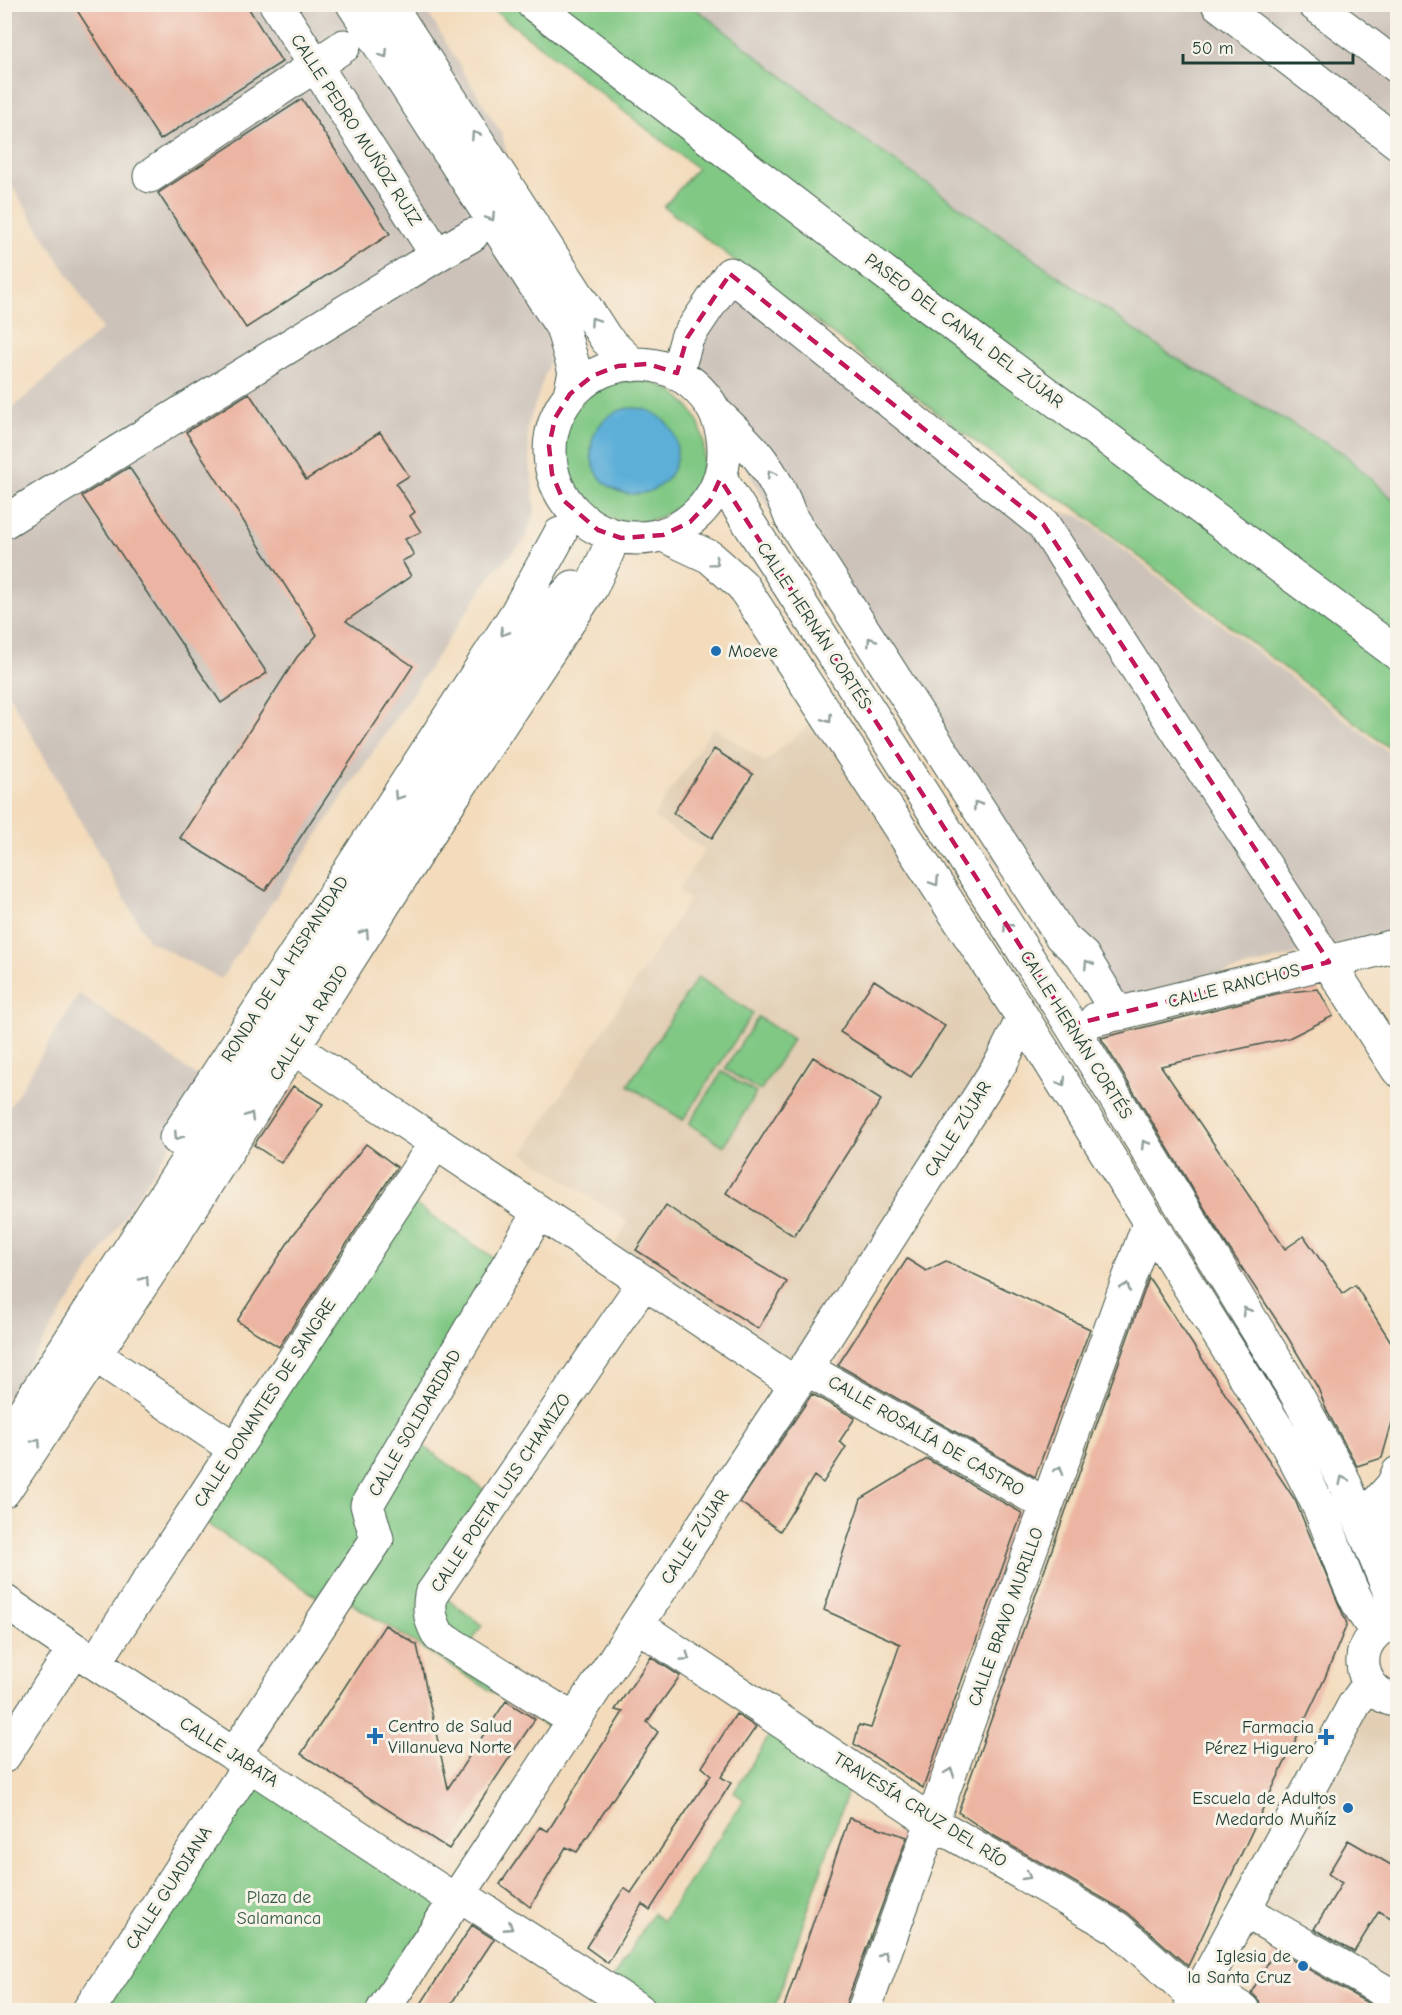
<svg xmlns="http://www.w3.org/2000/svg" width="1402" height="2015" font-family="'Comic Neue',sans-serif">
<rect width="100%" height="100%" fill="#f7f3e8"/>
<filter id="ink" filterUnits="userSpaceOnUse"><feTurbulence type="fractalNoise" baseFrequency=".0167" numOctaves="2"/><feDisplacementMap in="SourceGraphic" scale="12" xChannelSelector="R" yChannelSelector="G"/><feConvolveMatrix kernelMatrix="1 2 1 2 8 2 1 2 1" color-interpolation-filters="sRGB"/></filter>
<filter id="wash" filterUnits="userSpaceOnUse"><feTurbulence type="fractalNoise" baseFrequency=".008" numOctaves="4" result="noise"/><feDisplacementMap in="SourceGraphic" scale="24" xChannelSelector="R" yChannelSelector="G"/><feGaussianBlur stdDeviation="1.35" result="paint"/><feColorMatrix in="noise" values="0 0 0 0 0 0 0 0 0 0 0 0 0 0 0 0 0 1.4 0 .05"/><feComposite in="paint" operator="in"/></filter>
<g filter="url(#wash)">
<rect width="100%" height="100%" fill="#f3dbbc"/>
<path fill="#e1ceb3" d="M824,713L1023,1018L796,1384L608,1258L628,1222L523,1153L689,900L678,890L705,850L653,817L713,727L765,762Z
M1397,1701V1999L1245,1911L1354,1705Z"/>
<path fill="#ccc2b9" d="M5,5H423L502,135L544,302L550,360L527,428L535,511L524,541L494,571L221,979L148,940L5,688L4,416L102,329L5,175Z
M691,5H1397V503L1343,453L1172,356L872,145Z
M742,278L1037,508L1080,516L1397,759V929L1094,1006L1056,956L766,504L697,375L696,342Z
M79,994L210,1085L5,1400L4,1116Z"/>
<path fill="#80c884" stroke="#50825c" stroke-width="1.5" d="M487,5H691L872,145L1172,356L1343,453L1397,503V754L1074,507L1029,482L664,207L697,168Z
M562 451a71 71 0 1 1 142 0a71 71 0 1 1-142 0Z
M698,977L753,1013L683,1120L628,1085Z
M758,1017L793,1039L760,1091L725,1069Z
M722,1072L756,1093L724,1146L689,1124Z
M401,1195L507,1267L408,1435L497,1499L435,1590L482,1625L465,1652L574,1720L564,1737L340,1596L332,1607L193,1514Z
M779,1720L855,1770L774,2010H639L606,1989L653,1913L663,1921L744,1800L734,1792Z
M249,1765L456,1901L383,2010H89Z"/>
<path fill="#5dafd8" stroke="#3e7686" stroke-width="1.5" d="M591 451a43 43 0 1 1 86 0a43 43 0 1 1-86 0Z"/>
<g id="blocks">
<path fill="#ecb5a3" d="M73,4H246L282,62L160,140Z
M302,99L390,234L246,328L158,193Z
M249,393L306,480L380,432L409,476L396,484L415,512L410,516L421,532L405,539L414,555L402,561L411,576L346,621L413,666L265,891L180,838L297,657L317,635L186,432Z
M129,467L267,673L221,703L82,496Z
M714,749L753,774L712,838L673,813Z
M874,980L945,1026L911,1077L840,1032Z
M1318,989L1333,1016L1289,1038L1161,1066L1285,1249L1304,1236L1343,1293L1355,1285L1398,1353V1401L1382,1458L1357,1466L1327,1411L1318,1388L1287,1336L1225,1242L1101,1038L1280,993Z
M813,1057L881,1100L794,1236L726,1193Z
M293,1086L323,1104L281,1163L254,1145Z
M366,1144L397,1167L279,1347L237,1321L293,1235Z
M666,1205L714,1238L787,1282L758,1329L636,1250Z
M907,1259L926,1271L946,1261L1090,1329L1035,1477L838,1365Z
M1149,1278L1295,1500L1347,1624L1324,1680L1188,1966L1127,1912L989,1833L958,1812Z
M812,1394L855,1418L839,1442L846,1447L823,1483L814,1476L780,1531L740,1502Z
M927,1459L1022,1513L923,1788L854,1744L859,1725L871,1728L900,1644L824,1610L861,1499Z
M385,1625L417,1645L448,1788L506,1701L535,1719L449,1849L301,1754Z
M651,1657L680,1676L647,1722L658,1732L577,1852L566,1847L530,1907L500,1884L540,1827L548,1831L623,1712L615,1710Z
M736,1714L756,1727L721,1777L731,1783L650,1910L642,1904L608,1963L586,1947L624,1888L631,1893L711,1775L702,1767Z
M849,1818L907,1837L846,2004V2010H783Z
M1348,1840L1398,1869V1907L1391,1918L1379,1911L1354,1952L1314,1929L1342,1883L1328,1874Z
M472,1925L494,1939L447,2010H417Z
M1275,1950L1380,2010H1262L1259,2001L1251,1993Z"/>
</g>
</g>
<g filter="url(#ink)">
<use href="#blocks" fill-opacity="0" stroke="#3f5548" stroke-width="1.5"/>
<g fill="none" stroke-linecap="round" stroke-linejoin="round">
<g stroke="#3f5548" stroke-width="35">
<path id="minor" d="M276,4L437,255
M353,4L562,327L575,372L570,394
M389,4L606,339L633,365
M533,4L931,308L1398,654
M1218,4L1398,143
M150,176L344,46
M550 451a87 87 0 1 1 174 0a87 87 0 1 1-174 0Z
M677,373L687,338L730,274L1043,524L1398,1070
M718,415C755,450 773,468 791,518L1061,936L1083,956L1118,1014
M720,478L1071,1025L1294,1390L1343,1479L1398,1612
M4,522L437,255L472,235
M663,535L710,557L742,585L1023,1018L1286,1443C1298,1465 1310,1487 1320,1509C1338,1551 1348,1595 1376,1631
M1096,1019L1398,945
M293,1047L796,1384
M176,1138L516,614L560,534
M95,1355L235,1449
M805,1368L1047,1505
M4,1442L536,626L573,587
M4,1491L158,1260L444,810L591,588L608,551
M1373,1508L1398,1540
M1361,1521L1393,1485L1398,1473
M4,1601L74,1649L456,1901
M1396,1623C1350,1633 1353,1693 1398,1701
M637,1625L932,1822L1117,1928L1197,1999
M95,1663L436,1142
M574,1720L439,1636C431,1622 428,1611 431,1595L644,1282
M234,1755L377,1539L367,1505L539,1212
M4,1756L74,1649
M460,1895L639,2010
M1245,1911L1398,1999
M1205,1986L1243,2010
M89,2010L249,1765
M383,2010L796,1384L1002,1061L1023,1018
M864,2010L1149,1223
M1190,2010L1354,1705L1369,1684"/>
</g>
<g stroke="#3f5548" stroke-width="35">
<path id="major" d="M1314,4L1398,67"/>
</g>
<use href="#minor" stroke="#fff" stroke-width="33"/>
<use href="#major" stroke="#fff" stroke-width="33"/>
</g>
<defs><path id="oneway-chevron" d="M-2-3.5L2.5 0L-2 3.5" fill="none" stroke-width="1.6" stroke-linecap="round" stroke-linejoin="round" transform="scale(1.5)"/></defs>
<g stroke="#8f9e9a">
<use href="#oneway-chevron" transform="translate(384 54) rotate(57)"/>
<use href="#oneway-chevron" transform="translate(475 135) rotate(-123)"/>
<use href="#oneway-chevron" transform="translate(491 217) rotate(57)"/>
<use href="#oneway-chevron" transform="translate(594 321) rotate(-124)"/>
<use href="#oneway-chevron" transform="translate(771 474) rotate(-122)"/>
<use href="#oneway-chevron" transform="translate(715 562) rotate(37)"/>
<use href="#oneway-chevron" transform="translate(504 632) rotate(123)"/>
<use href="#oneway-chevron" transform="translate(871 641) rotate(-123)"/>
<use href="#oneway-chevron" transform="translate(828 719) rotate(57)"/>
<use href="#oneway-chevron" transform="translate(398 796) rotate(123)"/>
<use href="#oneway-chevron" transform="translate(977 805) rotate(-123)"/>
<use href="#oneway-chevron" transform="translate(935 882) rotate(57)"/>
<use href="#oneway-chevron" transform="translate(1007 926) rotate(-123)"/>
<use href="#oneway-chevron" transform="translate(365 933) rotate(-57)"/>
<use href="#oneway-chevron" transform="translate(1088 964) rotate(-122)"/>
<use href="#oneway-chevron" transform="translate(1062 1082) rotate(59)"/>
<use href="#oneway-chevron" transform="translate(250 1116) rotate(-58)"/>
<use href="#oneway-chevron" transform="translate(178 1136) rotate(123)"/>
<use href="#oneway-chevron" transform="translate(1145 1144) rotate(-122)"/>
<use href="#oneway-chevron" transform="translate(145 1280) rotate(-56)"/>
<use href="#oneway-chevron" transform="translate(1126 1287) rotate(-70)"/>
<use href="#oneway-chevron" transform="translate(1246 1311) rotate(-121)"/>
<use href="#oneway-chevron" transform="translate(37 1442) rotate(-56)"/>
<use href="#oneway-chevron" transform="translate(1059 1470) rotate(-70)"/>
<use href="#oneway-chevron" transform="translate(1343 1480) rotate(-116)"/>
<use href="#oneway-chevron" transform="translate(686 1657) rotate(34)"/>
<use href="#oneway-chevron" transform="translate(950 1772) rotate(-70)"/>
<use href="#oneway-chevron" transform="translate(1027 1876) rotate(30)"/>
<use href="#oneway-chevron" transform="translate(509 1927) rotate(33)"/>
<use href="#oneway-chevron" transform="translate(884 1955) rotate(-70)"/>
</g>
</g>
<path fill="none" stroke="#c2185b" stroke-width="4.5" stroke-dasharray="12 8" stroke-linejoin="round" d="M730,274L1043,524L1329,962L1071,1025L720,479L710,501L690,522L663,535L621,538L598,530L563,500L552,474L549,446L555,418L570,394L592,376L618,366L648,364L677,373L687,338Z"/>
<g fill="#1f6fb2" stroke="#f7f3e8" stroke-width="2">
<circle cx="716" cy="651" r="6"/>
<path d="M372 1727h6v6h6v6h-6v6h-6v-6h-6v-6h6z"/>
<path d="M1323 1728h6v6h6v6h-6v6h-6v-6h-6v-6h6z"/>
<circle cx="1348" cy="1808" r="6"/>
<circle cx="1303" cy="1966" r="6"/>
</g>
<g text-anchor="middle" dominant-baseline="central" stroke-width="6" stroke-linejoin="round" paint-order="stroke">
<g font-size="18" fill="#1f3d34" stroke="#f7f3e8">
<text transform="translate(356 130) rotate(57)">CALLE PEDRO MUÑOZ RUIZ</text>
<text transform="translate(964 331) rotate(37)">PASEO DEL CANAL DEL ZÚJAR</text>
<text transform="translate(814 626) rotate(57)">CALLE HERNÁN CORTÉS</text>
<text transform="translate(285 969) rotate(-57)">RONDA DE LA HISPANIDAD</text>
<text transform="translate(1234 986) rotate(-14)">CALLE RANCHOS</text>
<text transform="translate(309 1023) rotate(-58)">CALLE LA RADIO</text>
<text transform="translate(1076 1035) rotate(58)">CALLE HERNÁN CORTÉS</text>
<text transform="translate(958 1129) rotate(-58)">CALLE ZÚJAR</text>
<text transform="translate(265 1403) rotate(-57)">CALLE DONANTES DE SANGRE</text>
<text transform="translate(415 1423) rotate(-60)">CALLE SOLIDARIDAD</text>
<text transform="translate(926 1436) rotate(30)">CALLE ROSALÍA DE CASTRO</text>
<text transform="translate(501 1493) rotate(-56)">CALLE POETA LUIS CHAMIZO</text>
<text transform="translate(695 1537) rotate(-57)">CALLE ZÚJAR</text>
<text transform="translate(1006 1617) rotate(-70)">CALLE BRAVO MURILLO</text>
<text transform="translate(229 1752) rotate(33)">CALLE JABATA</text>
<text transform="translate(920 1810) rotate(32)">TRAVESÍA CRUZ DEL RÍO</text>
<text transform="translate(169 1888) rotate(-57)">CALLE GUADIANA</text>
</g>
<g font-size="18" fill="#1f3d34" stroke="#f7f3e8" text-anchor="end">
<text x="728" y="651" text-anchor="start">Moeve</text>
<text x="388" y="1726" text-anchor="start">Centro de Salud<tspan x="388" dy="21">Villanueva Norte</tspan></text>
<text x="1314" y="1727">Farmacia<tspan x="1314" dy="21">Pérez Higuero</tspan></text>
<text x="1336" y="1798">Escuela de Adultos<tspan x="1336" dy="21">Medardo Muñíz</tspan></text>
<text x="1291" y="1956">Iglesia de<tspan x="1291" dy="21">la Santa Cruz</tspan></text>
</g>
<g font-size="18" fill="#325944" stroke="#f7f3e8">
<text x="279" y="1897">Plaza de<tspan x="279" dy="21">Salamanca</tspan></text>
</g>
</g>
<rect width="1402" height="2015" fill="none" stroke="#f7f3e8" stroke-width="24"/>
<path d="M1183 54v9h170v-9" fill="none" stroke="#1f3d34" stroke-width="3"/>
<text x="1192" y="54" font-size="18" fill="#1f3d34" stroke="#f7f3e8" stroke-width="4.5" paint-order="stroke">50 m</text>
</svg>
